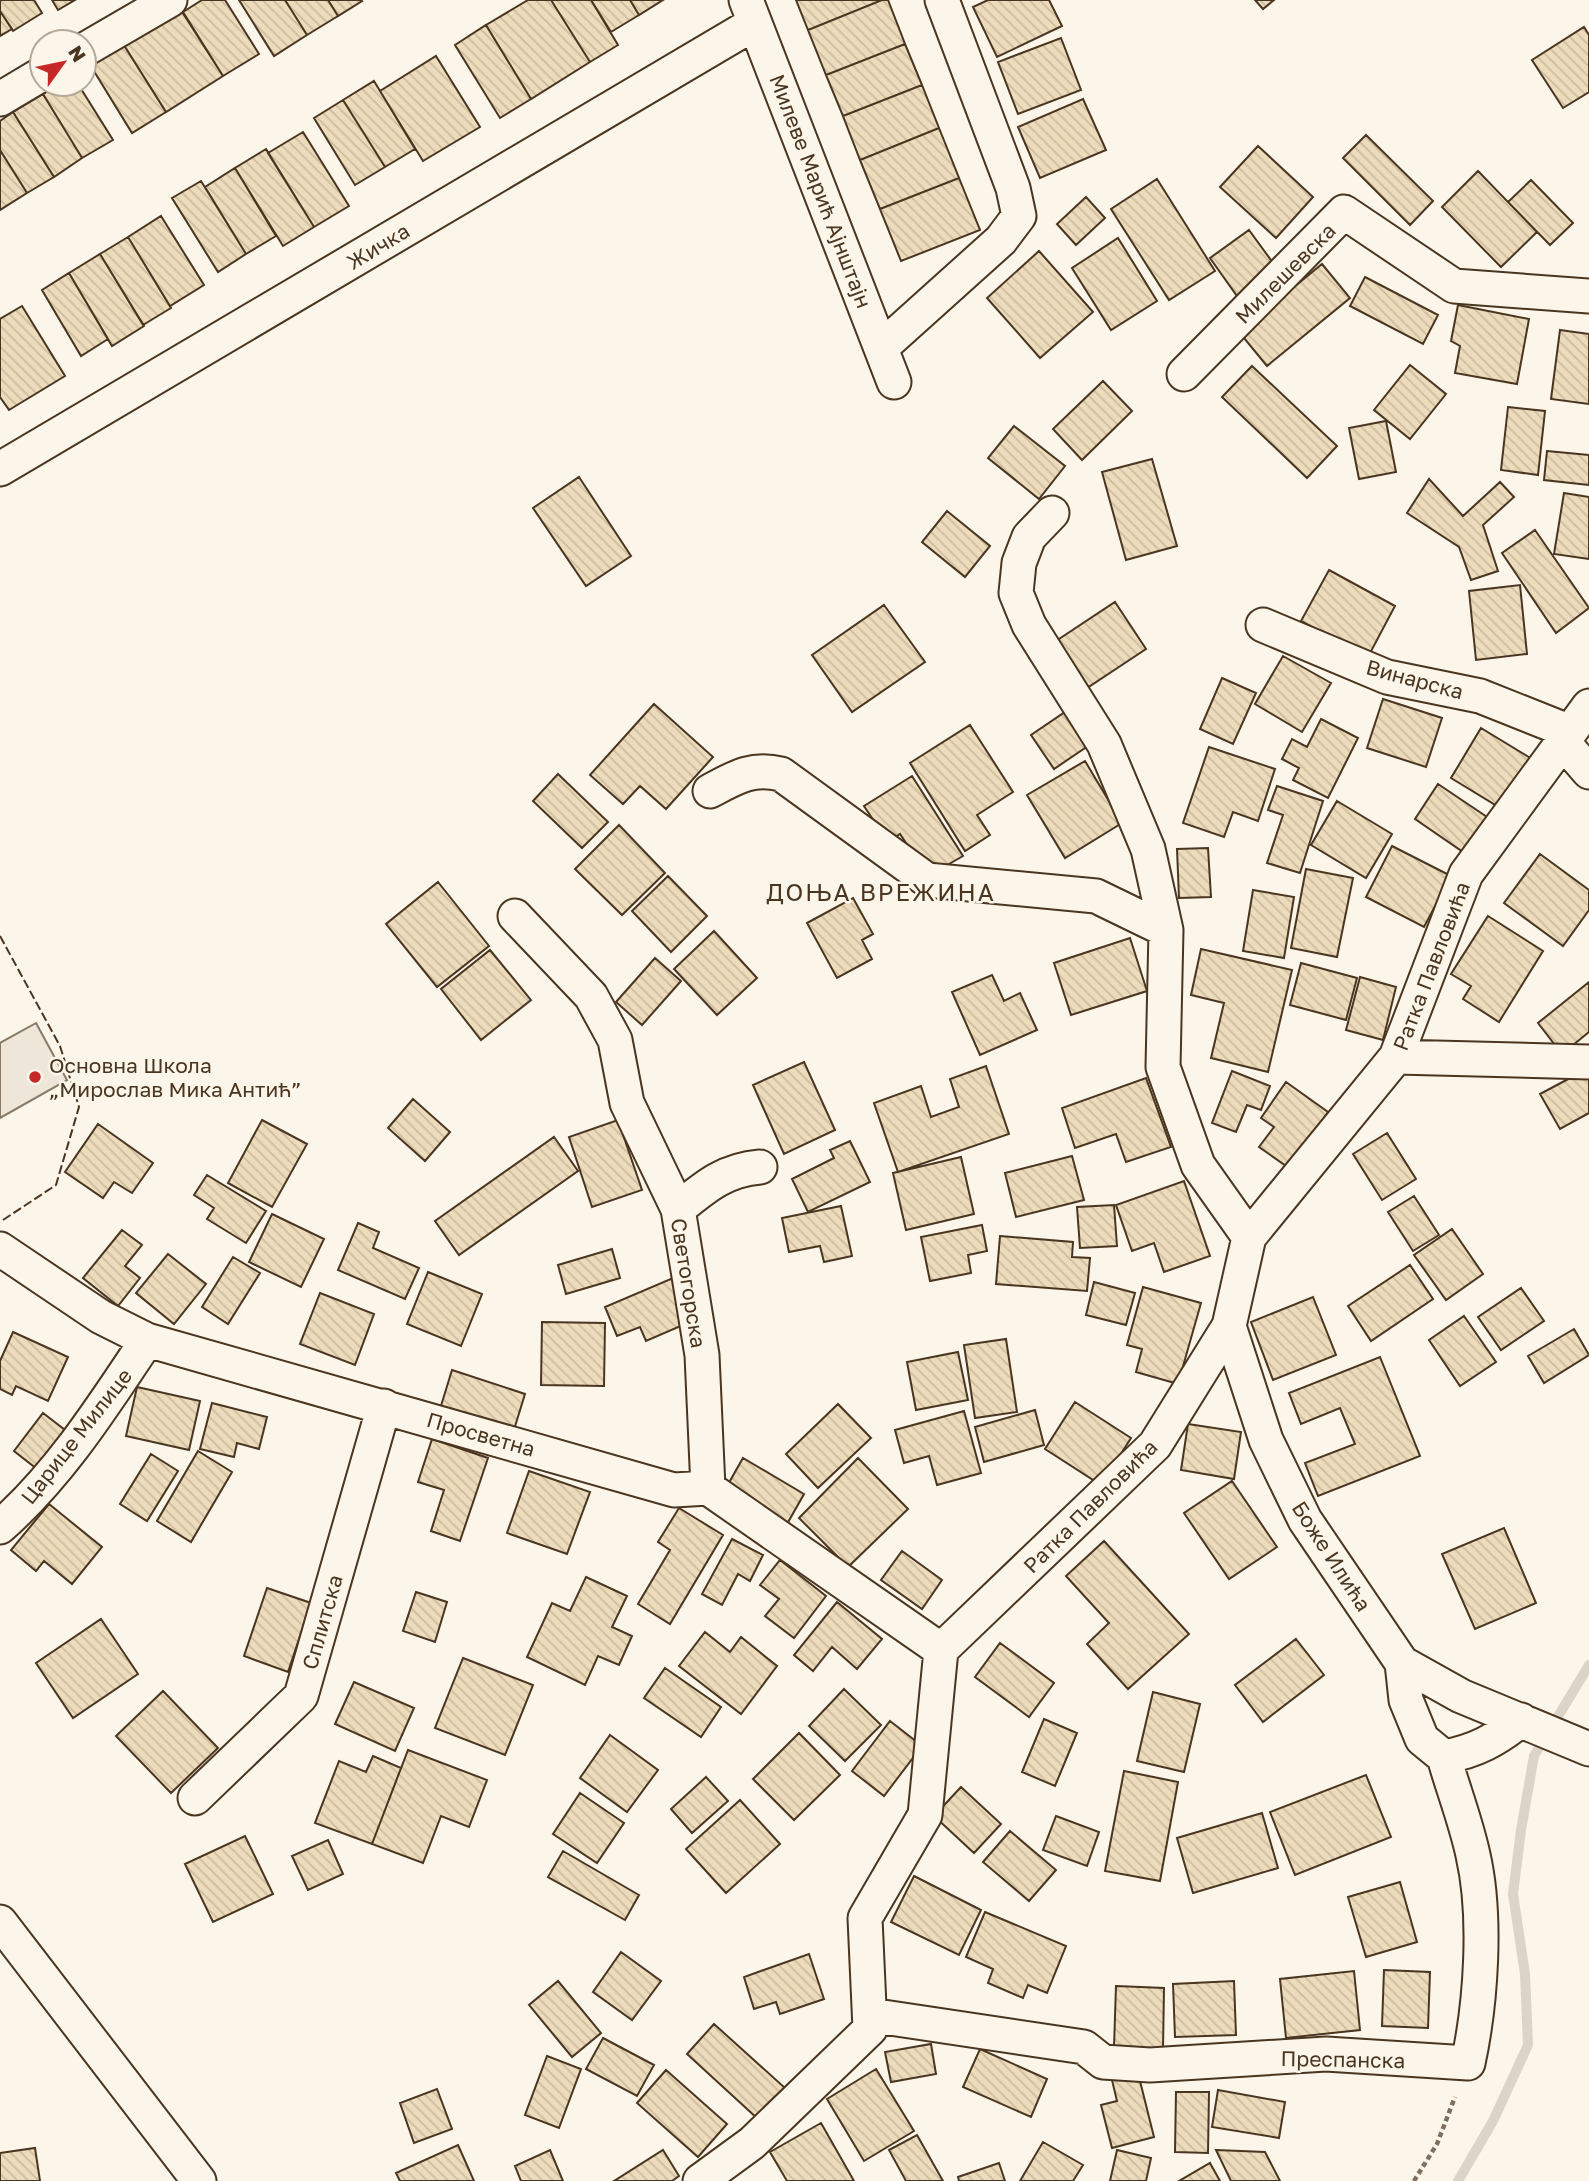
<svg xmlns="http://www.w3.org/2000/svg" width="1589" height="2181" font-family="'Golos Text',sans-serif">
<defs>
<pattern id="building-back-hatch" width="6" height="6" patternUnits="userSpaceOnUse" patternTransform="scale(1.75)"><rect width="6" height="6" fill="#ecdcbc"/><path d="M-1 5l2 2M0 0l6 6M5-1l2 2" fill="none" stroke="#ccbda1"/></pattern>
</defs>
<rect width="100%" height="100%" fill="#fbf6e9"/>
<path fill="#ede6d9" stroke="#887966" stroke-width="2" d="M36,1023L67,1080L0,1118V1043Z"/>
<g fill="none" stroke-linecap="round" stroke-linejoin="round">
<path stroke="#dcd4c6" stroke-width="10" d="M1458,2181L1493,2121L1528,2045L1525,1974L1513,1894L1521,1830L1534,1756L1589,1665"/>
</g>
<path fill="url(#building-back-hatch)" stroke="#4a3520" stroke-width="2" d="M0,0H34L42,13L13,31L0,11Z
M52,0H75L58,10Z
M202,0H225L259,54L223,76L183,12Z
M239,0H285L307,35L274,56Z
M285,0H328L338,16L307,35Z
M328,0H361L362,1L338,16Z
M528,0H551L590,62L531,99L486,25Z
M551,0H591L618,45L590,62Z
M591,0H630L639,15L611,32Z
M630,0H663L639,15Z
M796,0H882L808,30Z
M882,0H888L905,44L826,75L808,30Z
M988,0H1049L1062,26L997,57L973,7Z
M1255,0H1274L1263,9Z
M179,7L223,76L166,112L122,42Z
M0,11L12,29L0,36Z
M486,25L531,99L500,118L455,45Z
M1584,27L1589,35V92L1563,108L1532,60Z
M1061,38L1081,90L1018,114L998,62Z
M122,42L166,112L132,133L89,63Z
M905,44L922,85L843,116L826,75Z
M436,56L480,127L423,161L380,91Z
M374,81L415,149L385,167L343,100Z
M60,84H78L113,140L82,158L43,94Z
M922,85L939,128L860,160L843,116Z
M43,94L82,158L54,177L13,112Z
M1083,99L1106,150L1040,178L1018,127Z
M343,100L385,167L355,185L314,118Z
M13,112L54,177L27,193L0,150V121Z
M939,128L959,178L880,209L860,160Z
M303,132L349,206L314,227L268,153Z
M1366,135L1433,201L1410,225L1343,158Z
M1258,146L1313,197L1276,238L1220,187Z
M266,149L314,227L283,246L235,168Z
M0,150L27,193L0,210Z
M235,168L276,236L246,254L205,187Z
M1478,171L1537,232L1501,267L1442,207Z
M959,178L980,230L901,261L880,209Z
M1157,179L1215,271L1169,300L1111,209Z
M1531,180L1573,223L1550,245L1508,202Z
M201,181L246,254L218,272L172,198Z
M1086,197L1105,218L1076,245L1057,224Z
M161,216L204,285L170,306L128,237Z
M1249,230L1276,267L1237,296L1210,258Z
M128,237L171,308L143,325L100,254Z
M1118,238L1157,301L1111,330L1072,268Z
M1039,251L1093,312L1040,358L987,298Z
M100,254L144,326L112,346L69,273Z
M1322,264L1350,298L1267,366L1239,332Z
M69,273L108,339L81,356L42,290Z
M1365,277L1438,315L1423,344L1350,306Z
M1458,305L1529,319L1517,384L1455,373L1460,346L1451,341Z
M22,306L65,376L9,410L0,397V319Z
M1560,330L1589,334V404L1551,399Z
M1410,365L1446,394L1410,439L1374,410Z
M1252,366L1337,446L1307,478L1222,397Z
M1103,381L1132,411L1082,460L1053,429Z
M1508,407L1545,411L1538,475L1501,470Z
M1386,421L1396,472L1359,479L1349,428Z
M1014,426L1065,466L1039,499L988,458Z
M1547,451L1589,455V485L1544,480Z
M1152,459L1177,546L1126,560L1102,472Z
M579,477L631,556L586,586L533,508Z
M1429,479L1463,516L1500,482L1514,497L1483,525L1498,571L1471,580L1459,547L1407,513Z
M1564,493L1589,497V559L1554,554Z
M947,511L990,546L965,577L922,542Z
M1535,530L1589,608L1556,633L1502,553Z
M1329,570L1395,606L1368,657L1301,621Z
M1520,585L1527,654L1476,660L1469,591Z
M1115,602L1146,649L1087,688L1056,641Z
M884,605L925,662L852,712L812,655Z
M1283,656L1331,683L1302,732L1255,704Z
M1222,678L1256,693L1233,744L1200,729Z
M1383,699L1442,718L1426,767L1367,748Z
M654,704L713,757L666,809L640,786L623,804L590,775Z
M1065,712L1088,746L1054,769L1031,735Z
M1321,719L1358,738L1328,798L1293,780L1299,768L1282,759L1292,739L1307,747Z
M970,725L1013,792L977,815L990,835L965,851L910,763Z
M1481,728L1532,759L1502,809L1451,778Z
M1209,747L1275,769L1258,821L1233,812L1224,837L1183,823Z
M1085,761L1122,823L1065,858L1027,795Z
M558,774L608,822L582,848L533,801Z
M912,776L963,856L928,876L900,834L888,842L864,806Z
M1438,784L1490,819L1466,854L1415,819Z
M1277,786L1323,801L1300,873L1267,863L1283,815L1268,810Z
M1337,801L1392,834L1366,878L1311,845Z
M619,825L665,873L622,915L575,869Z
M1392,846L1451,876L1424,927L1366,897Z
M1208,848L1211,897L1179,898L1177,849Z
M1540,854L1589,890V910L1563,946L1504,903Z
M1306,869L1353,878L1337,957L1291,948Z
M668,876L707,916L671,952L632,911Z
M438,882L489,946L437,987L386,924Z
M1253,890L1294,897L1284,958L1243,951Z
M853,898L873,934L862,940L872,959L837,978L807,923Z
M1488,916L1543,951L1499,1022L1463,999L1471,986L1451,974Z
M714,931L757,978L717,1015L674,969Z
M1130,938L1147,991L1071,1015L1054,963Z
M1201,949L1292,970L1268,1072L1211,1058L1224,1003L1191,995Z
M490,950L531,1000L481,1040L441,989Z
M655,958L681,981L642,1025L616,1002Z
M1301,963L1357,978L1346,1020L1290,1005Z
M992,975L1004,1001L1020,993L1037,1030L980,1055L952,992Z
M1360,977L1396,987L1383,1040L1346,1030Z
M1589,982V1032L1562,1054L1538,1023Z
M804,1062L835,1130L784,1154L753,1085Z
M986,1066L1009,1134L898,1172L874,1103L921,1086L931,1117L959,1107L950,1079Z
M1589,1068V1113L1560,1129L1540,1094Z
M1232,1071L1270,1086L1261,1110L1247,1105L1236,1132L1212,1123Z
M1146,1078L1171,1147L1126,1162L1116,1134L1075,1148L1062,1108Z
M1286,1082L1328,1112L1289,1168L1259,1147L1274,1127L1261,1118Z
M413,1099L450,1132L425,1161L388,1128Z
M262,1120L307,1144L272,1207L228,1183Z
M618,1120L642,1190L592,1207L569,1137Z
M98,1124L153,1163L132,1193L114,1182L103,1198L65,1172Z
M1387,1133L1416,1179L1382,1200L1353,1154Z
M554,1137L578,1171L459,1255L435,1221Z
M850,1141L870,1182L808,1212L792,1179L834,1158L830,1150Z
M1072,1156L1084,1200L1016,1217L1005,1173Z
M961,1157L974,1214L906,1230L893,1173Z
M207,1175L266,1211L246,1243L207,1219L214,1208L194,1195Z
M1184,1181L1210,1256L1164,1272L1154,1243L1132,1251L1116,1205Z
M1414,1196L1439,1235L1413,1251L1388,1212Z
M1114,1205L1117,1246L1080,1248L1077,1207Z
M841,1206L852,1256L824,1262L820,1246L789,1252L782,1218Z
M272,1214L324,1239L301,1287L249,1262Z
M358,1223L379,1232L373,1248L419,1268L405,1299L338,1270Z
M982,1225L987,1251L968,1255L971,1273L930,1281L921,1237Z
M1452,1229L1483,1274L1446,1300L1414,1255Z
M122,1230L142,1245L125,1266L140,1278L118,1306L83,1278Z
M1000,1236L1073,1242L1072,1257L1090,1258L1087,1291L996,1284Z
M612,1249L620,1278L566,1294L558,1265Z
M168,1254L206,1284L174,1324L136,1293Z
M233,1257L260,1273L228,1324L202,1307Z
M1410,1265L1433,1299L1371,1341L1348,1306Z
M428,1272L482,1294L461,1346L407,1324Z
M673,1278L690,1322L646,1341L640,1327L617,1336L605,1307Z
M1094,1282L1135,1293L1126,1325L1086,1315Z
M1143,1287L1201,1303L1178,1384L1136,1372L1142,1349L1127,1345Z
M1521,1288L1544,1321L1501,1350L1478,1317Z
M320,1293L374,1314L355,1365L300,1344Z
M1313,1297L1336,1355L1273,1380L1251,1322Z
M1464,1316L1496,1362L1460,1386L1429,1340Z
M542,1322L605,1323L604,1386L541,1385Z
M1574,1329L1589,1355L1544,1383L1528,1356Z
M13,1332L68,1357L48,1401L16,1386L12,1395L0,1389V1361Z
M1006,1339L1017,1412L975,1418L964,1345Z
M958,1352L968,1400L916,1410L907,1362Z
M1380,1357L1420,1456L1318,1496L1305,1463L1355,1444L1340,1408L1301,1424L1289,1393Z
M452,1370L525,1394L513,1433L440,1409Z
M137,1387L200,1401L189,1450L126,1436Z
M1075,1402L1131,1438L1101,1485L1045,1449Z
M212,1403L267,1417L259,1449L237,1443L234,1457L200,1449Z
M838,1404L871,1438L818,1488L786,1454Z
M1035,1410L1044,1445L984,1462L975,1427Z
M964,1411L981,1473L937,1485L929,1456L904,1463L895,1430Z
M43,1413L65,1430L37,1469L14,1451Z
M1188,1424L1241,1432L1234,1479L1181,1470Z
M432,1439L488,1458L460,1541L431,1531L444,1490L418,1482Z
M198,1451L232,1472L191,1542L157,1521Z
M151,1454L178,1471L147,1521L120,1504Z
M743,1458L804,1494L787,1524L726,1488Z
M858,1458L908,1509L848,1567L799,1518Z
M529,1471L590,1492L567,1554L507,1533Z
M1232,1481L1277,1547L1229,1579L1184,1513Z
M49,1504L102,1547L72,1584L44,1561L36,1571L11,1550Z
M679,1508L723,1535L670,1624L638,1604L670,1550L658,1542Z
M1504,1528L1536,1603L1475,1629L1442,1554Z
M732,1539L763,1555L750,1581L738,1574L722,1605L702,1594Z
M1104,1541L1189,1634L1128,1689L1087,1644L1109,1623L1066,1576Z
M902,1551L942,1580L922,1609L881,1580Z
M780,1560L826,1596L794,1638L765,1616L779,1599L760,1585Z
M586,1577L627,1596L612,1627L632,1636L619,1665L598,1656L585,1685L527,1657L552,1603L570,1611Z
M267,1588L311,1603L288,1672L244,1656Z
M416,1592L447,1602L435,1642L403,1631Z
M837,1602L882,1639L857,1669L832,1647L813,1671L794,1655Z
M101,1619L138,1674L73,1718L36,1663Z
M705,1632L730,1652L741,1637L777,1666L741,1714L679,1666Z
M1296,1639L1324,1675L1263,1722L1235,1685Z
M1000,1643L1054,1683L1029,1717L975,1677Z
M463,1658L533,1685L505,1755L435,1728Z
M665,1668L721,1707L701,1737L644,1698Z
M354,1682L414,1708L395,1751L335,1724Z
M844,1689L881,1725L845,1761L809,1726Z
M163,1691L218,1748L171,1793L116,1736Z
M1153,1692L1200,1704L1184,1772L1137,1761Z
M1044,1719L1077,1733L1055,1786L1022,1772Z
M890,1721L922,1746L884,1796L852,1771Z
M799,1733L840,1775L794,1820L753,1779Z
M610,1735L658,1770L627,1812L580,1778Z
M408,1750L487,1780L469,1827L441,1816L423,1863L372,1844Z
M373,1756L401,1768L372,1844L315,1823L339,1761L366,1772Z
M1124,1771L1178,1782L1160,1881L1105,1871Z
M1366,1775L1391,1837L1295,1875L1270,1812Z
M706,1777L728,1801L692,1833L671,1809Z
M961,1787L1001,1824L974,1853L934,1816Z
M580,1793L624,1823L597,1863L553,1834Z
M740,1800L780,1844L726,1893L686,1849Z
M1262,1813L1278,1868L1193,1893L1177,1838Z
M1056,1816L1099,1832L1087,1866L1043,1850Z
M1010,1831L1056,1870L1029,1901L983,1862Z
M245,1836L273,1894L213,1922L185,1864Z
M328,1840L343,1874L308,1890L292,1856Z
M563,1851L639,1895L625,1920L548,1877Z
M914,1876L981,1910L959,1955L891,1922Z
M1400,1882L1417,1942L1366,1957L1348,1897Z
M985,1912L1066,1946L1047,1993L1028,1985L1023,1998L988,1983L993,1969L966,1957Z
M621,1952L661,1981L632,2020L593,1992Z
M809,1954L824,1999L780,2014L776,2002L754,2009L744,1977Z
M1384,1970L1430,1972L1428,2028L1382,2026Z
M1354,1971L1360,2030L1286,2038L1280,1979Z
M558,1981L601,2033L572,2057L529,2005Z
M1234,1981L1236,2035L1175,2037L1173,1984Z
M1116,1986L1164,1988L1163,2049L1114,2047Z
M714,2024L785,2088L758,2119L687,2054Z
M603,2038L654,2065L637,2096L586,2069Z
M931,2044L936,2074L891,2082L885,2052Z
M980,2049L1047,2079L1031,2117L963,2087Z
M547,2056L581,2069L559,2128L525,2115Z
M876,2069L914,2131L864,2161L827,2099Z
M666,2070L727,2124L698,2157L637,2103Z
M1138,2073L1154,2137L1112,2148L1101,2105L1117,2101L1112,2080Z
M437,2089L452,2129L414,2143L400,2103Z
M1218,2090L1285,2102L1279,2138L1212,2127Z
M1176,2092H1209L1208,2153L1175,2152Z
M821,2123L854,2181H787L770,2152Z
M917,2135L943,2181H906L889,2150Z
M1043,2142L1083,2165L1073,2181H1020Z
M458,2145L474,2181H400L396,2173Z
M35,2148L40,2181H0V2153Z
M550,2150L563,2181H521L515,2166Z
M663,2150L679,2176L672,2181H614Z
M1117,2150L1151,2158L1146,2181H1110Z
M1216,2150L1265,2152L1280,2181H1231Z
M999,2163L1005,2181H959L958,2177Z
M1210,2163L1220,2181H1179Z"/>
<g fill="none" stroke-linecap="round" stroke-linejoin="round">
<g stroke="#4a3520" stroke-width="37">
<path id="street" d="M746,0L894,382
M84,50L170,0
M0,99L42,74
M882,347L1001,240L1019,216L1013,188L942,0
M1184,374L1344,212L1454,286L1589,296
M0,469L755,23
M1052,513L1029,537L1019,563L1016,593L1029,625L1104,744L1148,849L1166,930L1163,1067L1198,1165L1249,1237
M1263,625L1387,677L1480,696L1568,731
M1563,742L1589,772
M710,791C736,777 752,767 781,774L927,880L1096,896L1166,930
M515,916L591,996L615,1040L627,1103L678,1209L702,1355L708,1488
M1396,1057L1589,1062
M678,1209C705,1187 724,1170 760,1167
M0,1249L101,1317L147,1340L674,1490L708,1488L941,1650
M1229,1326L1266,1440L1305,1520L1402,1663L1461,1696L1589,1749
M0,1527C60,1474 103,1406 147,1340
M1402,1663L1406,1700L1422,1739L1444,1757C1476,1751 1496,1740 1521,1720
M195,1798L301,1696L384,1406
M0,1922L199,2181
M870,2015L1084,2047L1103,2062L1150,2065L1326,2054L1468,2063C1481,2003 1487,1916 1473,1855C1466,1822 1453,1789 1444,1757
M700,2181L752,2143L870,2029L865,1918L925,1815L941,1650L1155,1445L1229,1326L1249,1237L1396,1057L1466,874L1589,706"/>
</g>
<path stroke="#7f6f5c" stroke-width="4.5" stroke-dasharray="5 3.5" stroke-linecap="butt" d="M1414,2181L1437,2144L1455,2097"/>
<use href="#street" stroke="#fbf6e9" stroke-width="33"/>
<path stroke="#4a3520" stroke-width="2" stroke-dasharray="9 3.5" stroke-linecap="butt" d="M0,936L60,1046L79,1107L56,1185L0,1222"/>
</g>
<circle fill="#c62828" stroke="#fbf6e9" stroke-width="2.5" cx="35" cy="1077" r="7"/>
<g text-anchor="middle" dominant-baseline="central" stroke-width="5" stroke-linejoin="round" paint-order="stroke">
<g font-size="21" fill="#4a3520" stroke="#fbf6e9">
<text transform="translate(821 191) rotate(69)">Милеве Марић Ајнштајн</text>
<text transform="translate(378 246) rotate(-31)">Жичка</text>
<text transform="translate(1285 273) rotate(-45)">Милешевска</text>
<text transform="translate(1415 679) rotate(15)">Винарска</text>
<text transform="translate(1431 966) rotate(-69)">Ратка Павловића</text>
<text transform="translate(689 1283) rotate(81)">Светогорска</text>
<text transform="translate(481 1434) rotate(16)">Просветна</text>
<text transform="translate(76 1436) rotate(-52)">Царице Милице</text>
<text transform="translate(1090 1506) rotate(-45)">Ратка Павловића</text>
<text transform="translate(1332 1556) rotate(57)">Боже Илића</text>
<text transform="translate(322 1622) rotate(-74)">Сплитска</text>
<text transform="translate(1343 2059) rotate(1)">Преспанска</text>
</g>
<g font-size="21" fill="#4a3520" stroke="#fbf6e9" text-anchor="start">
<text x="49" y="1065">Основна Школа<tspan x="49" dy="24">„Мирослав Мика Антић”</tspan></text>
</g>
<g font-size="24" letter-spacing="2" fill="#4a3520" stroke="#fbf6e9">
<text x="881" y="891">ДОЊА ВРЕЖИНА</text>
</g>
</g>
<g transform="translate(63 63) rotate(57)"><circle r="33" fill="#fbf6e9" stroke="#b4a999" stroke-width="2"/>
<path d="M0-5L12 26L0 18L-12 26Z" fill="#c62828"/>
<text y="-10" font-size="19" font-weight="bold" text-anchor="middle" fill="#4a3520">N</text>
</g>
</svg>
